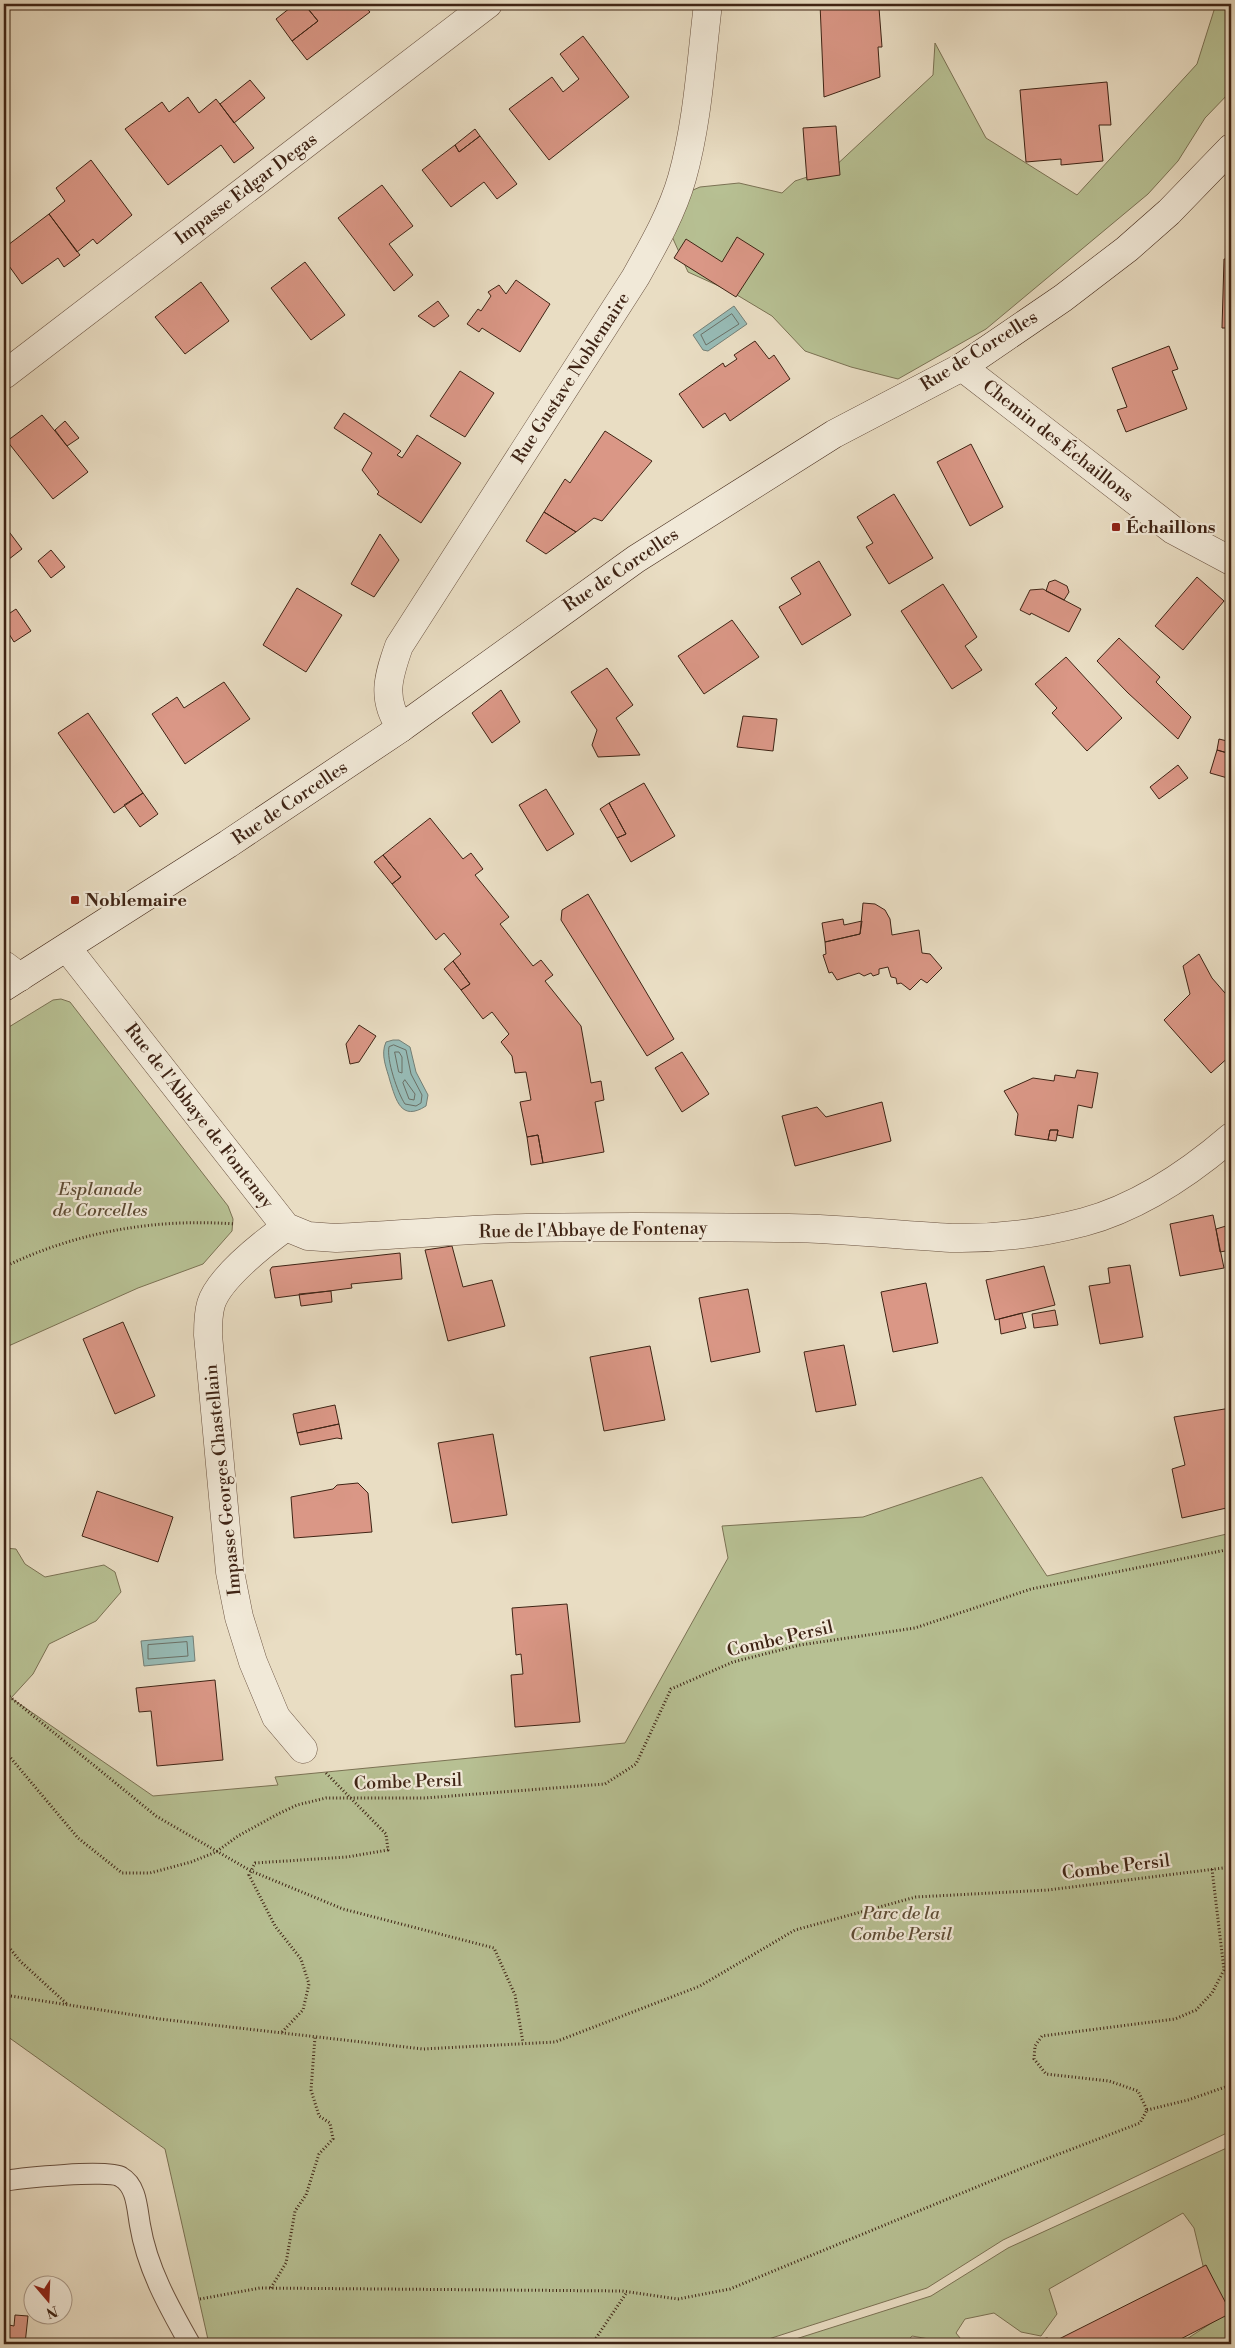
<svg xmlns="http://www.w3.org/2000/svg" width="1235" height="2348" font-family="'Libre Bodoni',serif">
<rect width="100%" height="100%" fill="#e9ddc3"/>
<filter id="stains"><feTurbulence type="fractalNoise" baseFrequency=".004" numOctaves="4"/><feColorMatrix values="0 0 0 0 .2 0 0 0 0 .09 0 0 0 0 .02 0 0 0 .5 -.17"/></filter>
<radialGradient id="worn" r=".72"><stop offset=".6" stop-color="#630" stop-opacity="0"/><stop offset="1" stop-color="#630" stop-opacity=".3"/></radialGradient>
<path fill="#b7c093" stroke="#7b7254" d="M1216,4H1231V91L1205,118L1178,161L1148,194L986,329L898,379L851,367L805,351L772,316L732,292L688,272L665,221L672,199L700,187L739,183L782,193L795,181L832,169L933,75L935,43L986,138L1077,195L1197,64Z
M61,999L70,1002L228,1206L233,1219L232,1231L203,1264L138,1288L4,1348V1030L53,1000Z
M982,1477L1047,1576L1231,1533V2131L1003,2240L927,2288L753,2344H209L165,2149L4,2034V1548L16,1549L25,1564L45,1577L104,1565L115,1572L121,1592L96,1621L49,1644L33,1674L11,1698L153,1796L278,1785L275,1777L625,1743L728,1558L722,1526L863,1517Z
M1231,2146V2344H1179L1216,2320L1194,2228L1183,2213L1049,2289L1057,2314L1041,2336L1021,2332L994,2313L965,2319L956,2333L965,2344H930L929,2339L912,2336L905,2344H780L931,2296L1008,2248Z"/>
<path fill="#97bbb6" stroke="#747f76" d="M734,306L747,324L708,351L703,350L693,335Z
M393,1040H399L410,1047L416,1072L428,1095L426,1106C401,1122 396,1100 390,1081C387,1069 380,1055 386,1042Z
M193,1636L195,1661L144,1666L141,1641Z"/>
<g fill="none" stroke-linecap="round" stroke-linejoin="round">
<path stroke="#6b7066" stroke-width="1" d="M732,314L739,324L706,345L701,335Z
M394,1045L406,1050L411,1074L422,1095L421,1103L416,1106L405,1104C398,1094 386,1059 389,1047Z
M395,1052H399L402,1057V1073L399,1072Z
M405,1080L415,1094L414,1100L409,1099L403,1083Z
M187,1642L188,1656L148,1659V1645Z"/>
</g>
<path fill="#da9786" stroke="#3f2415" d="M295,4H304L318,21L292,41L276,19Z
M304,4H363L370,12L307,60L292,41L318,21Z
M820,4H877V7L879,8L882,47H878L880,77L824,97Z
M583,36L629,97L549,160L509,109L552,77L563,92L579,79L560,54Z
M250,80L265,98L234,123L220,104Z
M1107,82L1111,125H1099L1103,161L1061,165V159L1026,162L1020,90Z
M188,97L199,113L216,99L254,148L234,163L221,145L168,185L125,129L162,102L169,112Z
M836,126L840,175L807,180L803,128Z
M475,129L480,136L459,152L455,145Z
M480,136L517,184L497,199L484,182L451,207L422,170L455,145L459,152Z
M91,160L132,215L97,244L93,239L77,252L49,214L65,201L56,188Z
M382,185L413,226L389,244L413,275L394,291L338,218Z
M49,214L80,255L64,267L58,258L22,284L4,259V248Z
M737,237L764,254L736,297L674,258L686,239L722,262Z
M1224,259H1231V328H1222Z
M305,262L345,315L311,340L271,288Z
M516,280L550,304L520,352L482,328L479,332L467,324L478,309L481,311L491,296L488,292L499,285L506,294Z
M201,282L229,321L185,354L155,317Z
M438,301L449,316L434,327L418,316Z
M755,341L769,359L774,355L790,379L730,421L725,413L703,428L679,394L723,363L725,367L737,359L734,355Z
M1169,346L1178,369L1172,371L1187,409L1126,432L1117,410L1127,407L1112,368Z
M460,371L494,393L465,437L430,416Z
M344,413L401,451L397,455L402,458L417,435L461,463L421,523L377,494L379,492L362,470L372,453L334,428Z
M42,415L88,472L53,499L7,441Z
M65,421L79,438L67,446L55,430Z
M605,431L652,461L602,521L594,518L576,532L544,512L565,479L570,483Z
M971,444L1003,507L970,526L937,462Z
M894,494L933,558L889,584L866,547L873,543L857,517Z
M544,512L576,532L546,554L526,541Z
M4,525L22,549L4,563Z
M380,534L399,560L374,597L351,584Z
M51,550L65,567L51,578L38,561Z
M819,561L851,615L802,645L779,607L801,594L791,578Z
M1197,577L1224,601L1183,650L1155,626Z
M1055,580L1067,586L1069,592L1064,600L1046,591L1049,582Z
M943,584L977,637L965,646L982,670L952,689L901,611Z
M297,588L342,615L306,672L263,645Z
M1043,589L1081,609L1069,632L1031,613L1030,615L1020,610L1030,590Z
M16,609L31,631L14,642L4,626V617Z
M732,620L759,657L704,694L678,656Z
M1119,638L1160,677L1156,682L1191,717L1178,739L1128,693L1097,661Z
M1066,657L1122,718L1087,751L1052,713L1057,708L1035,684Z
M607,668L633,705L616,718L640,755L598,757L592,745L597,730L571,692Z
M224,682L250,719L185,764L152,714L177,697L184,708Z
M501,690L520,722L492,743L472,713Z
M88,713L143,793L114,813L58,733Z
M743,716L777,719L773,751L737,747Z
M1219,739L1231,742V754L1217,750Z
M1217,750L1231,754V779L1210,773Z
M1178,765L1188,778L1159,799L1150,787Z
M644,783L675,836L631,862L617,838L626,834L609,803Z
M546,789L574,834L547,851L519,805Z
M143,793L158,814L140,827L124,805Z
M609,803L626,834L617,838L600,809Z
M430,818L463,859L471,853L483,869L475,875L509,917L500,924L533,966L541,960L553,975L545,981L581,1026L591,1083L601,1081L604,1100L595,1102L604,1152L543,1163L538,1135L527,1137L520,1102L531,1100L526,1072L515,1073L512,1056L501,1042L509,1034L492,1012L483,1019L461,990L470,984L453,961L461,954L444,933L436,940L392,884L401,877L383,855Z
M383,855L401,877L392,884L374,862Z
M588,894L674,1039L647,1056L561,920L562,910Z
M863,903L875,904L885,910L890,919L892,935L919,930L922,953L930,954L942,968L927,983L921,979L910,990L901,983L897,984L896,978L891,977L888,967L879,969V974L873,976L871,973L864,976L859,973L837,980L832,972L829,973L823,955L826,954L825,942L860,934Z
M843,919L844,925L862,921L860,934L825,942L822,923Z
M1199,954L1212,978L1231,1000V1055L1211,1073L1164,1020L1190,994L1183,966Z
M453,961L470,984L461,990L444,969Z
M359,1025L376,1036L359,1062L350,1064L346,1044Z
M682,1052L709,1094L682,1112L655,1068Z
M1077,1070L1098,1073L1092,1108L1078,1105L1073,1138L1057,1135L1058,1130H1050L1048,1140L1015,1135L1018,1114L1004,1091L1033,1078L1054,1081L1055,1075L1075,1078Z
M882,1102L891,1141L795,1166L782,1116L817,1107L826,1117Z
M1050,1130H1058L1056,1141L1048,1140Z
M538,1135L543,1163L531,1165L527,1137Z
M1213,1215L1224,1268L1180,1276L1170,1224Z
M1226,1226L1231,1250L1220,1252L1216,1229Z
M452,1246L463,1287L492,1280L505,1326L448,1341L425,1250Z
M400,1253L402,1279L351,1284L352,1288L275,1298L270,1270L272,1267Z
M1130,1265L1143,1337L1100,1344L1089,1286L1110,1283L1108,1268Z
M1044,1266L1055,1305L995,1320L986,1280Z
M926,1283L938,1343L893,1352L881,1292Z
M748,1289L760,1352L711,1362L699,1298Z
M331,1291L332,1302L301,1306L299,1294Z
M1055,1310L1058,1325L1034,1328L1032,1314Z
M1022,1313L1026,1328L1001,1334L999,1319Z
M123,1322L155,1396L115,1414L83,1339Z
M844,1345L856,1405L816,1412L804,1352Z
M650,1346L665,1420L604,1431L590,1357Z
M335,1405L339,1424L297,1433L293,1414Z
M1231,1408V1507L1182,1518L1172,1469L1185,1465L1174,1417Z
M339,1424L342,1439L337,1438L300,1445L297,1433Z
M493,1434L507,1515L452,1523L438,1443Z
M358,1483L368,1493L372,1532L294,1538L291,1497L333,1489L337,1485Z
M97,1491L173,1517L158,1562L82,1536Z
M567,1604L580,1722L515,1727L511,1675L523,1674L521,1654L516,1655L512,1608Z
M215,1680L223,1760L157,1766L151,1711L139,1712L136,1688Z
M1206,2265L1231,2313L1171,2344H1034V2341L1047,2338L1055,2341Z
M15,2315L28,2316L25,2344H4V2324L14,2326Z"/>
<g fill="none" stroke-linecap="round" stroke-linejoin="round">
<g stroke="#6a5240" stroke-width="22">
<path id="service" d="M4,2181C22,2178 109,2169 121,2177C137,2186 137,2209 140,2225C147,2268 169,2307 190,2344"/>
</g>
<g stroke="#6a5240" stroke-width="29">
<path id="minor" d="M962,367L1173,530L1231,561
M4,375L488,4
M401,728C381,699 388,677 399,646L635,278C653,246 672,213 682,178C698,121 701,61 708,4
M67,948L286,1227L308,1236L336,1238C399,1235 462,1229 526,1228C613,1226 702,1227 789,1228C844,1229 897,1235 951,1238C995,1239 1042,1233 1084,1222C1139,1207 1188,1174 1231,1137
M4,965L20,977
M286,1227C264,1243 219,1278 211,1304C208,1314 208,1324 208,1335L230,1572L239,1617L253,1662L276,1717L303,1749"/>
</g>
<g stroke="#3f2415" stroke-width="29">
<path id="secondary" d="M4,987L228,844L401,728L636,559L834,434L962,367L1063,298L1127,249L1169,212L1231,148"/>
</g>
<path stroke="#3f2415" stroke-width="3" stroke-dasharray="1 2.5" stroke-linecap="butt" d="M4,1267C76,1232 155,1218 235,1224
M4,1692L156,1816L251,1871L343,1909L494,1948L515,1995L523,2043
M4,1750L78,1838L122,1873H150L191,1862L216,1852L238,1836L278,1814L297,1805L326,1798H425L605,1784L636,1764L671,1689L733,1662L800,1645L915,1628L1031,1589L1231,1549
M4,1941L20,1961L67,2004
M4,1995L160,2019L423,2049L555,2042L700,1986L795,1930L916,1897L1048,1890L1231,1867
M282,2032L303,2010L309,1984L301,1959L275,1926L249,1875L255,1863L347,1857L388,1850L386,1834L326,1773
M1147,2110L1188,2100L1231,2085
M271,2288L286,2263L295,2211L306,2195L319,2154L333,2139L330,2123L319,2116L311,2090L315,2037
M200,2299L260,2288L622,2291L678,2299L730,2289L1025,2167L1140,2123L1147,2110L1138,2091L1109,2081L1046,2074L1034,2059L1035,2046L1042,2036L1175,2019L1196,2010L1212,1993L1224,1970L1212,1869
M592,2344L627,2292"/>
<use href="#service" stroke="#f1e9d8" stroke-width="20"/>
<use href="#minor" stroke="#f1e9d8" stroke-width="28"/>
<use href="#secondary" stroke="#f1e9d8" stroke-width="28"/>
</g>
<g fill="#8f2418" stroke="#f1e9d8" stroke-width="2">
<rect x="1111" y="522" width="10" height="10" rx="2.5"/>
<rect x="70" y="895" width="10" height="10" rx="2.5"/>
</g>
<g text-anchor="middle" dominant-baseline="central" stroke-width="4.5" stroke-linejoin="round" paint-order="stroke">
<g font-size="18" fill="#3f2415" stroke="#f1e9d8">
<text transform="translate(246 189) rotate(-37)">Impasse Edgar Degas</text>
<text transform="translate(979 351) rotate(-32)">Rue de Corcelles</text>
<text transform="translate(571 378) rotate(-57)">Rue Gustave Noblemaire</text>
<text transform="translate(1058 441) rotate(38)">Chemin des Échaillons</text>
<text transform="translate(621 570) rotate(-34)">Rue de Corcelles</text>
<text transform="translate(290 803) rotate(-34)">Rue de Corcelles</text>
<text transform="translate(199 1116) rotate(52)">Rue de l'Abbaye de Fontenay</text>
<text transform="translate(593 1230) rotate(-1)">Rue de l'Abbaye de Fontenay</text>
<text transform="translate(223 1480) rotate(-96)">Impasse Georges Chastellain</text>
<text transform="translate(780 1639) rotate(-13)">Combe Persil</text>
<text transform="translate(408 1782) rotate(-2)">Combe Persil</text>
<text transform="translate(1116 1867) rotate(-7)">Combe Persil</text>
</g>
<g font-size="18" font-weight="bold" fill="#3f2415" stroke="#f1e9d8" text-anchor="start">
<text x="1126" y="527">Échaillons</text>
<text x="85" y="900">Noblemaire</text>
</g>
<g font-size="18" font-style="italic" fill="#5d4b34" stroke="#f1e9d8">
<text x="100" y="1189">Esplanade<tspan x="100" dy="21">de Corcelles</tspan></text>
<text x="901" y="1913">Parc de la<tspan x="901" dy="21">Combe Persil</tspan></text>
</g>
</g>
<rect width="1235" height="2348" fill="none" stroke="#e9ddc3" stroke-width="20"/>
<rect x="5" y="5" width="1225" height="2338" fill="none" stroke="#3f2415" stroke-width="2.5"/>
<rect x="10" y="10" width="1215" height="2328" fill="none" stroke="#3f2415"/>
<g transform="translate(48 2300) rotate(161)"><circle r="24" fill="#f1e9d8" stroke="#aa9a8a"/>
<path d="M0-4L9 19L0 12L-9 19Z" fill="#8f2418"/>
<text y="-8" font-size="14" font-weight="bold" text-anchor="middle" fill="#3f2415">N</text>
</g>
<rect width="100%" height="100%" filter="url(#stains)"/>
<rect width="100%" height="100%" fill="url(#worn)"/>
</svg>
